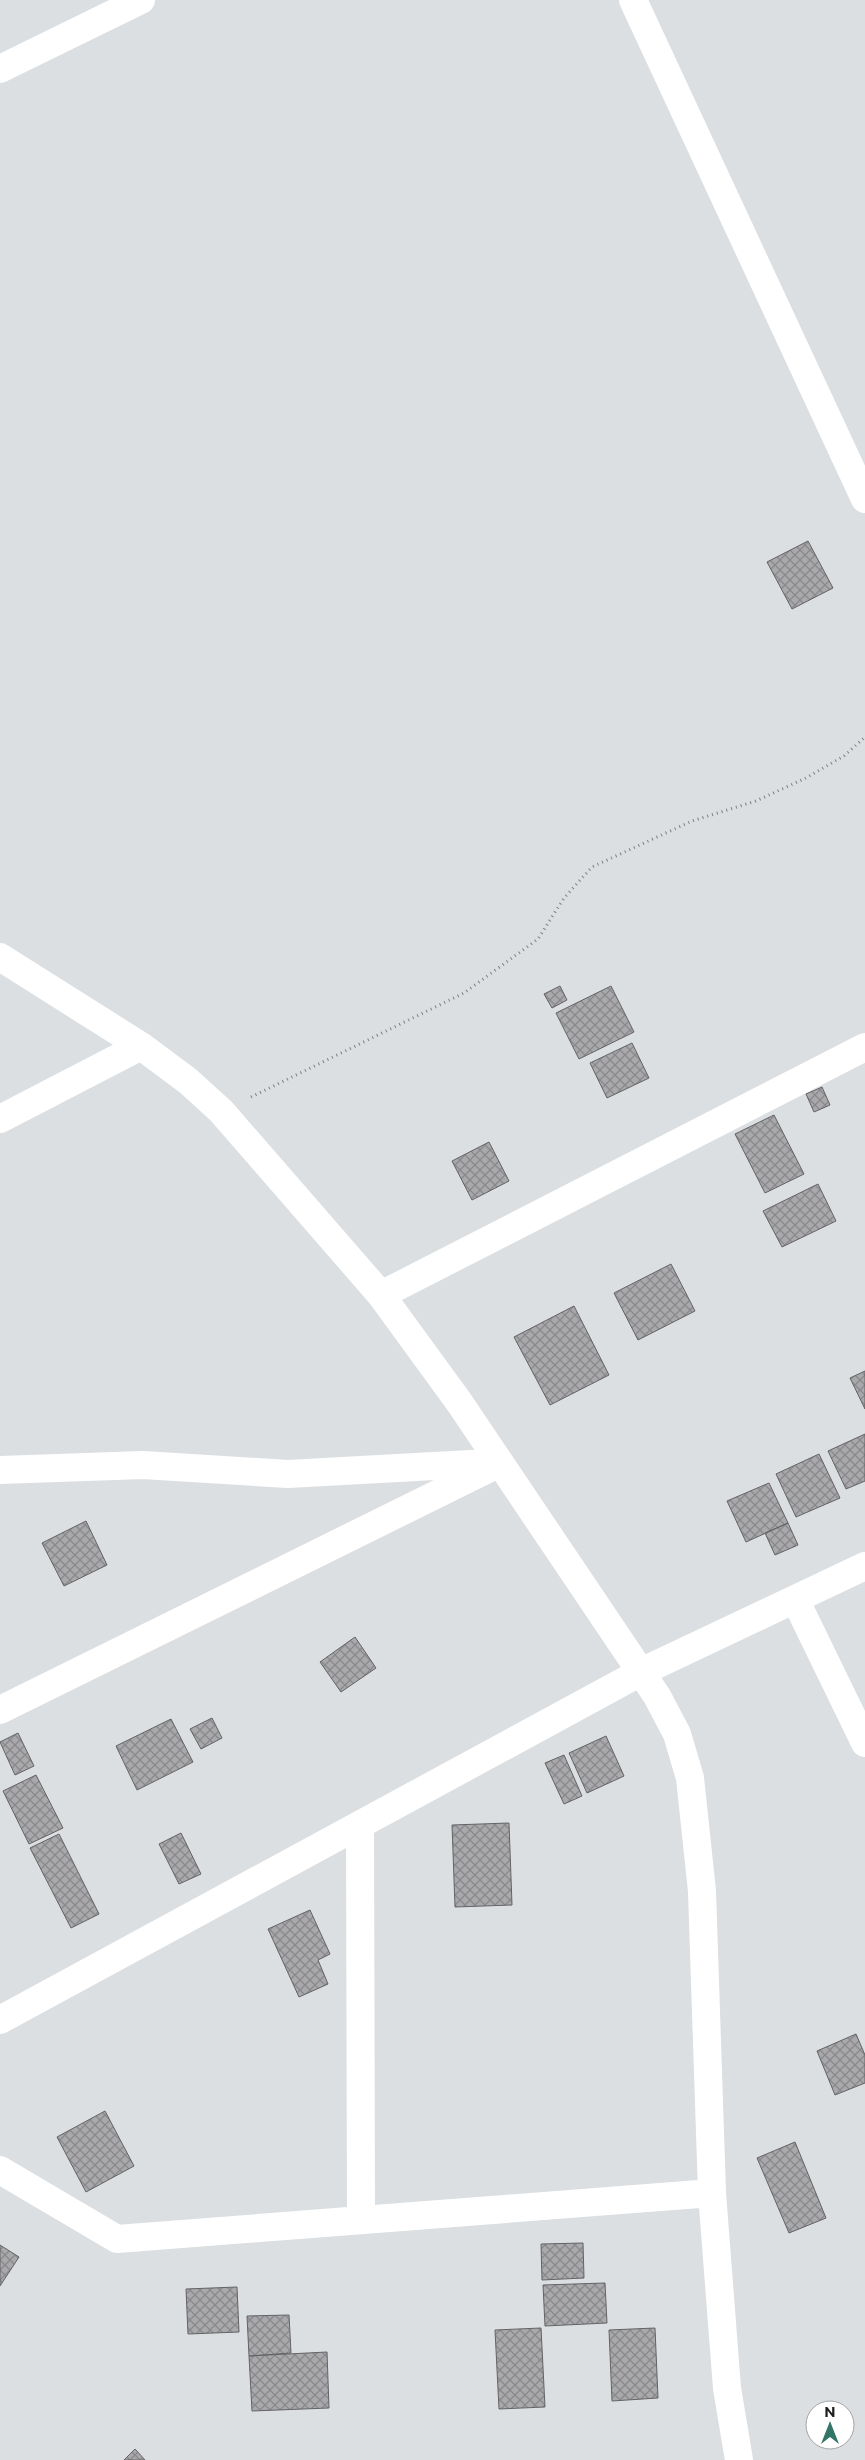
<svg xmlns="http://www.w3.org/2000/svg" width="865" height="2460" font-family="Montserrat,sans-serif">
<defs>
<pattern id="building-cross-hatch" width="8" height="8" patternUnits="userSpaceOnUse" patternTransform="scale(1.25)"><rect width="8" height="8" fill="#a9a9ac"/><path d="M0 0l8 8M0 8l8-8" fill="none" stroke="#89898b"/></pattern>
</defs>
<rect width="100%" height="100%" fill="#dcdfe1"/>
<path fill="url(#building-cross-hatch)" stroke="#636366" d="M808,541L833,588L792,609L767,562Z
M560,986L567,1000L552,1008L544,994Z
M611,986L634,1032L579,1059L556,1013Z
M632,1043L649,1078L607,1098L590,1063Z
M822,1087L830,1105L814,1112L806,1094Z
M774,1115L804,1174L765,1193L735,1134Z
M489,1142L509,1181L472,1200L452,1161Z
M818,1184L836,1221L782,1247L763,1211Z
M671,1264L695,1311L638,1340L614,1293Z
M574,1306L609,1375L550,1405L514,1337Z
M865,1371V1409L850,1378Z
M865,1434V1481L846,1489L828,1451Z
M819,1454L840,1498L796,1517L776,1474Z
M769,1483L788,1523L746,1542L727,1501Z
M86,1521L107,1565L64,1586L42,1543Z
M788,1523L798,1545L775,1555L765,1533Z
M355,1637L376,1668L341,1692L320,1662Z
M212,1718L222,1738L201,1749L190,1729Z
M171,1719L193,1762L137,1790L116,1746Z
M18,1733L34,1766L15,1775L0,1742Z
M606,1736L624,1776L587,1793L569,1753Z
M564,1755L582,1796L564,1804L545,1763Z
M36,1775L63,1828L29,1844L3,1791Z
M509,1823L512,1905L455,1907L452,1825Z
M181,1833L201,1874L179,1884L159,1844Z
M59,1834L99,1914L71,1928L30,1848Z
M310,1910L330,1954L318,1960L328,1984L299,1997L268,1929Z
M856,2034L865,2055V2083L835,2095L817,2051Z
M105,2111L134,2166L86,2192L57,2137Z
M795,2142L826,2218L789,2233L757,2158Z
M583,2243L584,2278L542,2280L541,2244Z
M0,2245L19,2257L0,2286Z
M605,2283L607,2323L545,2326L543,2285Z
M237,2287L239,2332L188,2334L186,2289Z
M289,2315L291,2353L249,2356L247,2316Z
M541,2328L545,2407L499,2409L495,2330Z
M655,2328L658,2398L612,2401L609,2330Z
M327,2352L329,2408L252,2411L249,2356Z
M135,2449L145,2460H124Z"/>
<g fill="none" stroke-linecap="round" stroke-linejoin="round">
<path stroke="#7f8183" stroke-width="3" stroke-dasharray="1 4" stroke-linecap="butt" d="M251,1097L464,993L538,939L564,898L592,867L692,821L756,801L806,778L844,756L865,737"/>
<path stroke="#fff" stroke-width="28" d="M633,0L865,499
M0,69L141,0
M0,957L141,1046L188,1081L221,1111L381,1295L459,1402L657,1696L677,1734L690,1778L702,1891L712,2193L727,2388L739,2460
M0,1119L141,1046
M381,1295L865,1047
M0,1470L143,1465L288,1474L489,1463
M795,1599L865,1743
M0,1710L500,1463
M360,1825L361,2220
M0,2020L641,1672L865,1566
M0,2170L117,2239L712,2193"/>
</g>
<g transform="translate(830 2425)"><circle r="24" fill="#ffffff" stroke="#a5a5a5"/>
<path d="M0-4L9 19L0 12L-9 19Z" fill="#337668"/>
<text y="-8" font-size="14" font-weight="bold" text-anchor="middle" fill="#1d1e1f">N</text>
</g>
</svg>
